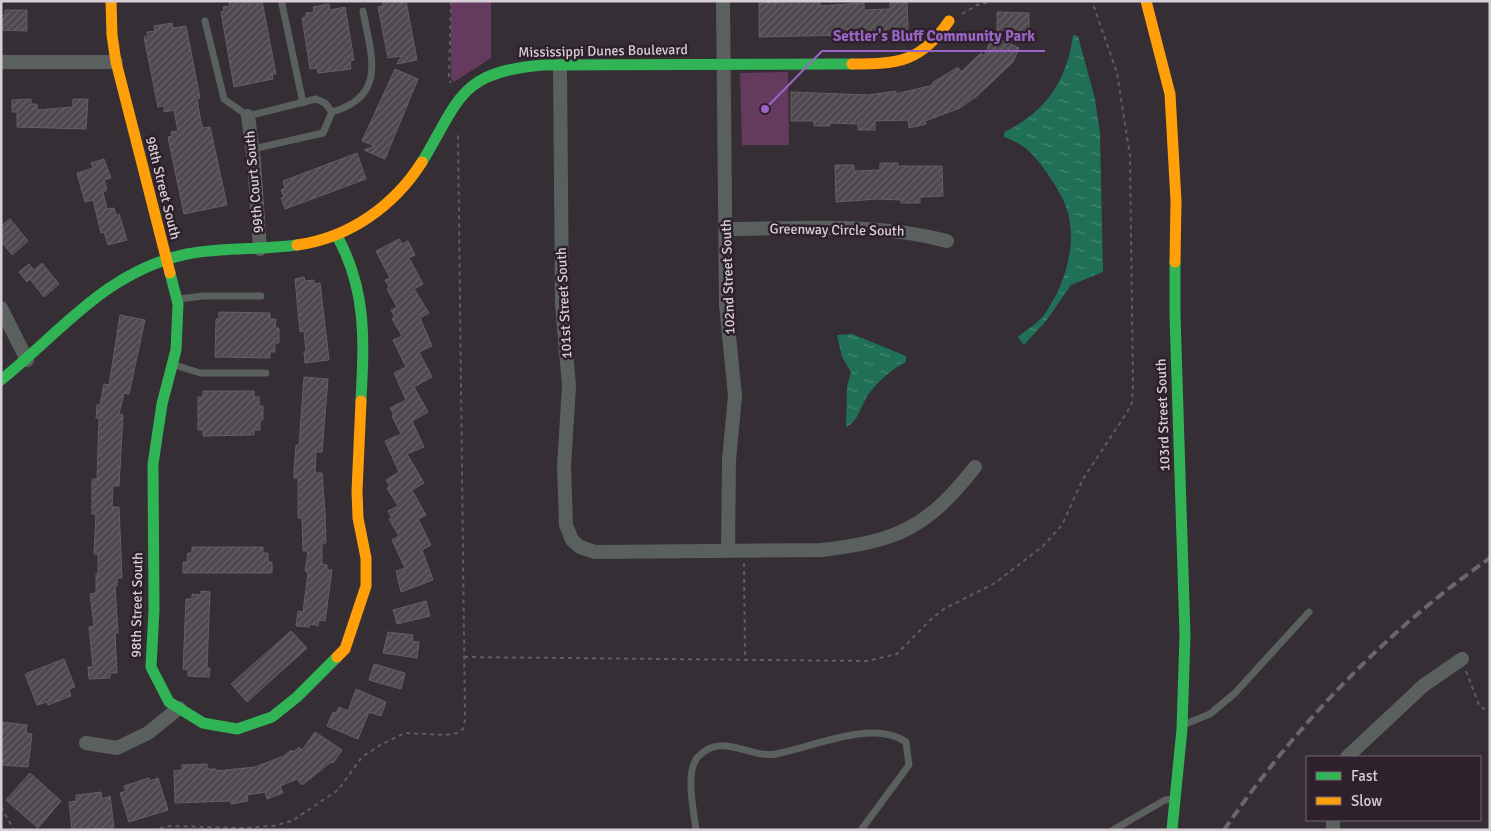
<svg xmlns="http://www.w3.org/2000/svg" width="1491" height="831" font-family="Signika,sans-serif">
<defs>
<pattern id="water-ripples" width="26" height="14" patternUnits="userSpaceOnUse" patternTransform="scale(1.25)"><rect width="26" height="14" fill="#1f7056"/><path d="M2 4q2-2 4 0t4 0M15 11q2-2 4 0t4 0" fill="none" stroke="#498a75"/></pattern>
<pattern id="building-hatch" width="6" height="6" patternUnits="userSpaceOnUse" patternTransform="scale(1.25)"><rect width="6" height="6" fill="#4e494e"/><path d="M-1 1l2-2M0 6l6-6M5 7l2-2" fill="none" stroke="#676267"/></pattern>
</defs>
<rect width="100%" height="100%" fill="#352e34"/>
<path fill="#653a5f" d="M451,1H491V58L454,82L451,78Z
M788,72L789,145H742L740,73Z"/>
<path fill="url(#water-ripples)" d="M1073,35L1078,36L1095,99L1100,134L1103,272L1071,285L1046,321L1024,345L1018,337C1026,330 1038,323 1044,315C1064,287 1077,247 1068,213C1064,198 1055,185 1047,173C1034,155 1025,144 1004,137V132C1046,112 1067,81 1073,35Z
M852,334L906,356V362C892,369 877,382 868,395C860,407 859,421 846,427L847,387L851,372L842,357L837,335Z"/>
<path fill="url(#building-hatch)" stroke="#655f64" d="M229,1H248L249,4L262,1L276,74H272L273,79L234,87L221,12L224,11L223,7L230,6Z
M388,1H406L417,60L397,64L401,56L388,58L378,7L383,6V2Z
M803,1H820V6L864,3V10L890,9V2H907L908,29H886V37L846,35L759,37V3Z
M329,4L330,10L345,7L354,60L350,61L351,69L318,73L317,68L310,69L302,18L306,17V13L314,12L313,7Z
M5,10H27V31L1,30V15H5Z
M997,12L1029,13V31H997Z
M172,23L173,28L186,26L200,98L197,99L201,122L203,128L210,127L227,205L184,214L168,137L172,136L171,132L178,131L174,110L164,112V106L158,107L144,37L148,36L147,32L155,31L154,26Z
M993,36L1019,48L1013,62L977,96L960,108L925,121L926,124L909,128L908,120L875,121V130H858V124L830,123V126H814V121H791V92L868,95L896,91V94L933,85L932,83L958,67L961,72L981,53L984,56Z
M395,69L418,79L385,159L364,150L375,146L362,141Z
M31,99V104H37V110L73,107V99H88L86,129L17,127V112H12V100Z
M357,153L366,179L285,209L281,198L284,197L281,190L285,188L283,181Z
M104,159L111,178L104,180L107,190L103,192L107,209L114,208L116,215L119,214L127,240L108,245L104,232L101,233L93,200L85,202L77,173L93,168L91,163Z
M880,163H898V166H942L943,196L920,197V203H901V200L877,199L836,202L835,165H854V171L880,170Z
M10,219L28,241L12,255L1,241V226Z
M399,239L402,244L408,241L415,255L409,258L423,284L414,289L429,313L420,318L432,346L419,352L432,377L414,387L428,412L412,421L424,447L407,454L424,483L412,490L426,515L418,519L431,545L422,550L433,580L401,592L396,571L405,568L392,540L399,536L389,519L392,518L388,511L398,506L387,488L390,487L386,480L399,472L385,441L401,434L392,416L394,415L390,408L406,400L394,373L406,367L393,340L402,336L392,319L395,317L391,310L397,307L387,289L389,287L385,280L390,278L376,251Z
M42,263L59,284L44,297L30,279L27,282L19,272L29,264L34,270Z
M304,277L305,281L314,280V284L320,283L329,360L305,363L304,352H306L304,331L300,332L295,279Z
M219,312L270,313V319H276L275,328H279V343H275V352H270V358L215,357L216,319H219Z
M120,315L145,320L129,394L124,393L119,414L123,415L119,486H113L112,507H119L122,578H117V586H115L118,633H115L117,673H110V678L89,679L88,667H93L89,627L94,626L90,594L96,593V574H98V554H94L96,514H92V479H97L99,418H96L97,405H100L104,384L109,385Z
M304,377L328,379L322,452H316L315,473H322L325,512L326,543L322,544V564L327,565V570H332L325,621L319,620L318,626L310,624L309,627L296,626L298,611L303,612L308,572L305,571L308,551H303L302,518H298V478H294V469L296,445H299Z
M203,391H254V397H259V406H263V420H260V430H254V435L203,436V430H198V397H203Z
M192,547H263V553H268V562H272V573H183V562H187L188,553H192Z
M201,591L210,592L207,668H210L209,677L188,676V670L183,669L186,599H192V594L201,595Z
M426,601L430,616L397,624L393,610Z
M291,631L307,648L247,702L231,684Z
M388,632L413,635L412,641L419,642L417,658L383,653Z
M64,659L75,687L69,689L71,696L48,705L47,702L37,705L25,674Z
M374,664L405,673L401,689L369,680Z
M356,689L386,702L381,716L369,712L358,739L327,726L333,712L336,713L339,707L348,711Z
M1,722L27,725L26,733L32,734L28,767L1,765Z
M315,732L342,750L333,763L331,762L302,785L297,779L280,786L283,793L267,799L265,792L247,795L248,801L231,804V801L175,803L174,771L182,770V765L207,764V769H216V771L255,767L284,756L291,750L293,752L299,747L302,750Z
M30,773L61,801L38,828L6,800Z
M149,778L150,781L158,778L168,810L129,822L120,793L126,791L124,786Z
M101,792L102,799L110,796L114,828L72,830L69,802L76,801V795Z"/>
<g fill="none" stroke-linecap="round" stroke-linejoin="round">
<path stroke="#5d5f5f" stroke-width="2" stroke-dasharray="4 4" stroke-linecap="butt" d="M451,1L449,79L451,83
M962,14L977,5L994,1
M744,563L745,661
M464,657L867,661L897,654L929,621L944,609L995,583L1043,546L1062,525L1083,479L1126,414L1132,403L1133,386L1130,156L1117,73L1092,1
M1466,671L1479,705L1490,713
M1,807L14,830
M152,830L170,826L242,828L273,826L292,821L338,790L362,757L382,744L405,733L445,735L457,733L463,729L465,720L458,133"/>
<path stroke="#59605d" stroke-width="7" d="M282,4L303,103
M205,21L224,99L248,116L316,99L325,103L332,112
M332,112C388,96 371,55 363,11
M253,149L323,133L332,112
M179,299L203,296H261
M175,365L200,373H266
M1185,724L1210,714L1235,693L1309,612
M696,830C694,812 685,773 697,758C721,730 748,759 776,754C814,747 872,719 906,742L909,765L861,830
M1113,830L1165,800L1175,799"/>
<path stroke="#59605d" stroke-width="14" d="M723,1L726,305L735,396L729,460L728,551
M1,62H116
M560,65L562,304L569,386L564,466L566,525L572,540L580,547L595,552L822,550C898,541 927,528 975,467
M248,116L254,161L260,249
M726,229C800,229 875,222 947,241
M1,308L27,360
M86,743L117,748L148,733L179,708
M1347,757L1424,685L1462,659
M1333,830V820"/>
<path stroke="#30b455" stroke-width="11" d="M422,162C460,99 459,72 543,65L852,64
M337,236C367,290 364,341 361,401
M170,273L178,304L176,350L162,404L153,464L154,610L151,667L169,702L203,723L237,729L272,717L297,697L337,657
M1,380C62,331 106,271 187,254C223,247 261,250 297,245
M1172,830L1182,729L1185,635L1175,315V262"/>
<path stroke="#ff9f0a" stroke-width="11" d="M111,1L112,35L116,62L170,273
M1146,1L1170,94L1176,201L1175,262
M852,64C899,64 921,62 949,21
M297,245C349,238 394,206 422,162
M337,657L345,649L366,586V558L358,518L357,491L361,401"/>
<path stroke="#676869" stroke-width="4" stroke-dasharray="10 5" stroke-linecap="butt" d="M1224,830C1296,725 1386,631 1490,558"/>
</g>
<g text-anchor="middle" dominant-baseline="central" stroke-width="5" stroke-linejoin="round" paint-order="stroke">
<g font-size="14" fill="#d7ced6" stroke="#2e212c">
<text transform="translate(603 51) rotate(-1)">Mississippi Dunes Boulevard</text>
<text transform="translate(254 182) rotate(-95)">99th Court South</text>
<text transform="translate(163 188) rotate(76)">98th Street South</text>
<text transform="translate(837 230) rotate(1)">Greenway Circle South</text>
<text transform="translate(728 277) rotate(-92)">102nd Street South</text>
<text transform="translate(564 303) rotate(-93)">101st Street South</text>
<text transform="translate(1163 415) rotate(-92)">103rd Street South</text>
<text transform="translate(137 605) rotate(-89)">98th Street South</text>
</g>
</g>
<path fill="none" stroke="#9b65c7" stroke-width="2" d="M765 109L822 51H1045"/>
<circle fill="#9b65c7" stroke="#2e212c" stroke-width="2" cx="765" cy="109" r="5"/>
<g font-size="15" text-anchor="middle" font-weight="bold" fill="#9b65c7" stroke="#2e212c" stroke-width="5" stroke-linejoin="round" paint-order="stroke">
<text x="934" y="41">Settler's Bluff Community Park</text>
</g>
<rect width="1491" height="831" fill="none" stroke="#d7ced6" stroke-width="5"/>
<rect x="1306" y="756" width="175" height="65" fill="#2e212c" stroke="#726670"/>
<rect x="1316" y="772" width="25" height="8" fill="#30b455" stroke="#726670"/>
<text x="1351" y="781" font-size="15" fill="#d7ced6">Fast</text>
<rect x="1316" y="797" width="25" height="8" fill="#ff9f0a" stroke="#726670"/>
<text x="1351" y="806" font-size="15" fill="#d7ced6">Slow</text>
</svg>
